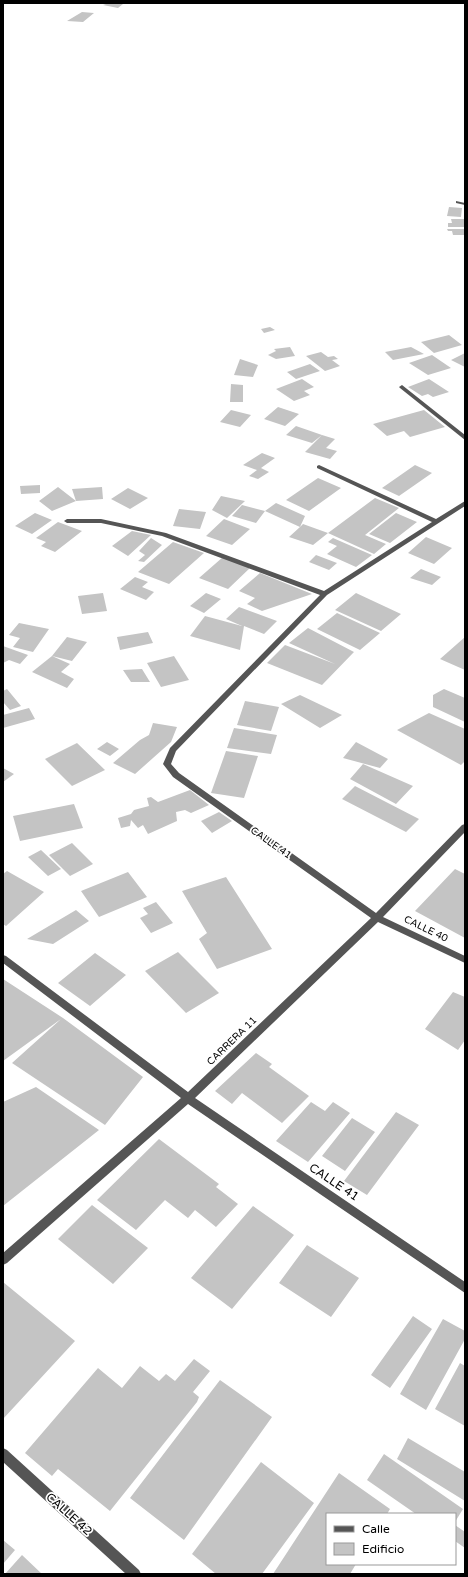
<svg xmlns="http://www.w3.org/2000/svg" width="468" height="1577" font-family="'Varela Round',sans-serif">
<rect width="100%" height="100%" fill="#fff"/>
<path fill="#c4c4c4" d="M109,3H117L123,4L118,8L103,5Z
M82,12L94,13L83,22L67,21Z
M449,207L462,208L461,217L447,216Z
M451,219H465V227H448V223H452Z
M447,229H465V235H453L452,231H448Z
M270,327L275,330L264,333L261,329Z
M449,335L462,345L434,353L421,342Z
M290,347L295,356L276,359L268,355L276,351L274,349Z
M411,347L424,354L393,360L385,352Z
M321,352L328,357L334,356L338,359L332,360L340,366L325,371L306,356Z
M465,353V367L451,360Z
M432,355L451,368L428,375L409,363Z
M240,359L258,365L253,377L234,375Z
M310,364L320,371L296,379L287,372Z
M302,379L314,387L304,391L310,395L294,401L276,389Z
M429,379L449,392L433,397L428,394L422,396L408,387Z
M231,384L243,385V402H230Z
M278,407L299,414L285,426L264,419Z
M231,410L251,415L240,427L220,422Z
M424,410L445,427L410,437L404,431L387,436L373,424Z
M296,426L322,435L312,443L286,435Z
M322,435L335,439L326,448L337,451L330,459L305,452Z
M262,453L275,458L261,468L269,472L258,479L249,476L257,470L243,465Z
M415,465L432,473L399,496L382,488Z
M318,478L341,488L309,511L286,500Z
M40,485V493L21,494L20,486Z
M58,487L76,501L52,511L39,501Z
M102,487L103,499L76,501L72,489Z
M128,488L148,498L130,509L111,499Z
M221,496L245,501L227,518L212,510Z
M375,498L399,508L365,535L386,544L374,554L328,533L313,545L289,537L300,527L265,511L276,503L305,516L300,527L303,524L328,533Z
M242,505L265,511L256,523L232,516Z
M179,509L206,512L200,529L173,526Z
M35,513L52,520L32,534L15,526Z
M396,513L417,522L390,543L369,534Z
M224,519L250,529L232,545L206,536Z
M58,522L82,531L55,552L41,546L46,542L36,538Z
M132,531L151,535L128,556L112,546Z
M426,537L452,548L434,564L408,553Z
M151,538L162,545L144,562L138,561L145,555L139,551Z
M333,538L372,555L356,567L327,554L337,546L328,542Z
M173,542L204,553L169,584L138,572Z
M316,555L337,563L329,570L309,562Z
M223,557L251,567L228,589L199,578Z
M421,569L441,577L432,585L410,578Z
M260,573L312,594L262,611L247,604L255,598L239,591Z
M135,577L148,582L142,587L154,592L146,600L120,589Z
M103,593L107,611L82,614L78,596Z
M206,593L221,599L204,613L190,606Z
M356,593L401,614L381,631L335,610Z
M239,607L277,621L264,634L244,626L240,650L190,636L205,616L242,626L226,619Z
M337,613L380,633L360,650L317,629Z
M19,623L49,629L33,652L13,647L20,638L9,635Z
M308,628L354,652L322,685L267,663L285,645L335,664L289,643Z
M148,632L153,643L120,650L117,637Z
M67,637L87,642L72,661L52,656Z
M465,637V670L440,659Z
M3,646L28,655L20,664L9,660L3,663Z
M52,656L70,664L61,672L74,679L67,688L32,672Z
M174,656L189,680L161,687L147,663Z
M142,669L150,682H131L123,670Z
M7,689L21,706L10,710L3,702V691Z
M444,689L465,698V722L433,707V695Z
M300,695L342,715L320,728L281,704Z
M245,701L279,707L271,731L237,725Z
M29,708L35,719L3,728V715Z
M429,713L465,729V761L461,765L397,730Z
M153,723L177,727L171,742L135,774L113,763L140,740L149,735Z
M234,728L277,735L271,754L227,748Z
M107,742L119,749L110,756L97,749Z
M356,742L388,759L380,768L343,758Z
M77,743L105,770L72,786L45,759Z
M226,751L258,756L244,798L211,793Z
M363,764L413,786L396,804L350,779Z
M3,768L14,774L3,782Z
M355,786L419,819L406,832L342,799Z
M190,790L209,805L191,813L185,810L176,812L177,821L148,834L143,825L138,828L131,820L130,826L121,828L118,818L131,814L134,810L149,806L147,798L151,797L158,802Z
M74,804L83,828L20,841L13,816Z
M219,812L232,821L212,833L201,821Z
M72,843L93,864L70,876L49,855Z
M41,850L61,869L48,876L28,857Z
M455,869L465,874V938L415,911Z
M7,871L44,892L6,926L3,924V874Z
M128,872L147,897L99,917L81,891Z
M226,877L272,949L217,969L199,939L207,933L182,891Z
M156,902L173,923L151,933L140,918L148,914L143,908Z
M76,910L89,921L53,944L27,939Z
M178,952L219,993L186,1013L145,971Z
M95,953L126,975L90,1006L58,983Z
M3,979L63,1018L143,1077L105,1125L12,1063L61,1019L3,1061Z
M453,992L465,997V1040L458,1050L425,1029Z
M256,1053L272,1064L269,1067L309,1096L282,1123L242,1093L232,1104L215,1091Z
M36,1087L99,1130L3,1206V1102Z
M311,1102L325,1111L333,1102L350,1113L308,1162L276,1141Z
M396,1112L419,1125L367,1195L344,1181Z
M352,1118L375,1132L345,1171L322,1156Z
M159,1139L219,1184L216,1187L238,1204L216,1227L195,1210L188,1218L165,1200L136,1230L97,1200Z
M92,1205L148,1248L113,1284L58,1239Z
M253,1206L294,1235L232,1309L191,1278Z
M307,1245L359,1278L331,1317L279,1283Z
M3,1282L75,1341L3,1419Z
M413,1316L432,1329L390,1388L371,1375Z
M443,1319L465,1331V1339L426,1410L400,1394Z
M194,1359L210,1371L193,1392L199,1397L197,1402L110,1511L58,1469L52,1476L25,1453L98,1368L122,1388L140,1366L159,1381L166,1374L175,1381Z
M460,1363L465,1366V1426L435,1409Z
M220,1380L272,1417L184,1540L130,1498Z
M408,1438L465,1472V1501L397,1459Z
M384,1454L463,1509L455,1522V1514H416L367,1480Z
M261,1462L314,1503L262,1574H216L192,1554Z
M339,1473L390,1509L387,1514H327V1564H356L350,1574H273Z
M455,1525L465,1532V1548L455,1541Z
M3,1540L15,1550L3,1564Z
M22,1555L42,1574H5Z"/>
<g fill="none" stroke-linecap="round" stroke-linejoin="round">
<path fill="#555" fill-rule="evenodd" d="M456,201L465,203V205L456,203Z
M402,385L465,435V440L400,388L399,387Z
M319,465L436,519L465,501V506L327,595L176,751L171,764L179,773L376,913L462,825L465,824V832L383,917L465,956V963L378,922L195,1098L465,1282V1293L188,1104L7,1263L3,1265V1253L181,1098L3,963V955L6,956L188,1092L371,918L173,777L163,764L170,748L320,595L162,536L101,523H67L64,521L67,519H101L166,533L324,591L432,522L317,468V466Z
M3,1448L7,1450L139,1570L141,1574H126L3,1462Z"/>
</g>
<g text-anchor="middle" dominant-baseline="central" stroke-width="3.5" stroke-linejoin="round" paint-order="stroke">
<g font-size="10" fill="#000" stroke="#fff">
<text transform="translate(271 843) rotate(35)">CALLE 41</text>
<text transform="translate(426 929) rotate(26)">CALLE 40</text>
<text transform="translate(232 1041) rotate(-44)">CARRERA 11</text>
</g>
<g font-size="12" fill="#000" stroke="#fff">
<text transform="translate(334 1182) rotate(34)">CALLE 41</text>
<text transform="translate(69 1514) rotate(42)">CALLE 42</text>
</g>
</g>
<rect width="468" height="1577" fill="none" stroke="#000000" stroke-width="8"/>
<rect x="326" y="1513" width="130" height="52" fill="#ffffff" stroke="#999999"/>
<rect x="334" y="1526" width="20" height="6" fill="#555555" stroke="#999999"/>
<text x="362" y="1533" font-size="12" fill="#000000">Calle</text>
<rect x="334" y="1543" width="20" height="12" fill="#c4c4c4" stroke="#999999"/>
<text x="362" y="1553" font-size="12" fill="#000000">Edificio</text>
</svg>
